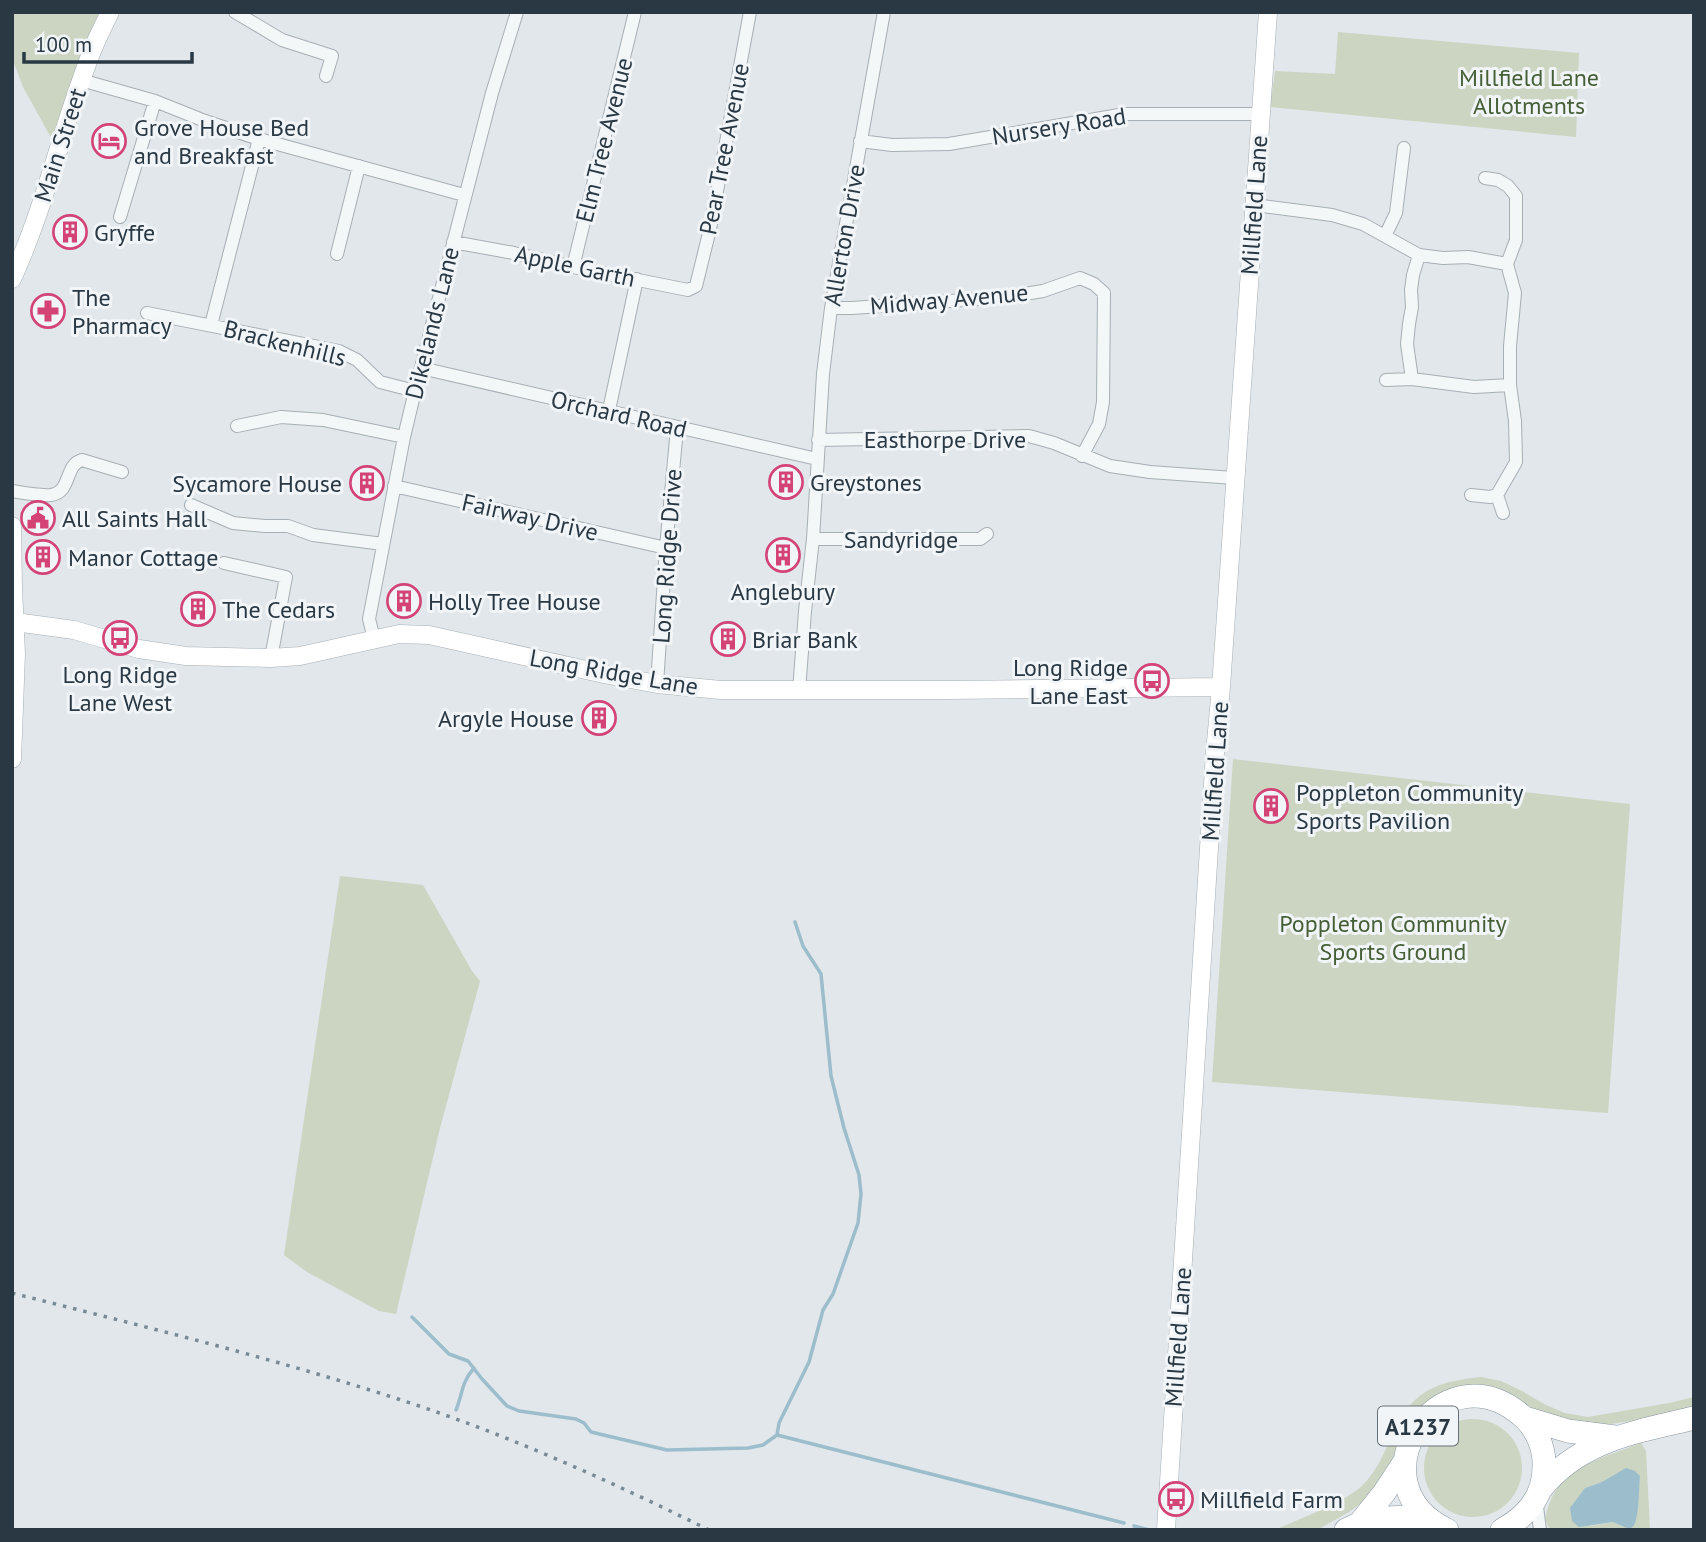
<svg xmlns="http://www.w3.org/2000/svg" width="1706" height="1542" font-family="'PT Sans',sans-serif">
<rect width="100%" height="100%" fill="#e1e7ea"/>
<path fill="#cbd5c2" fill-rule="evenodd" d="M12,12H102L54,143L23,87L12,58Z
M1338,32L1579,53L1576,137L1270,107L1275,71L1335,74Z
M1233,759L1630,804L1608,1113L1212,1082Z
M340,876L423,885L472,971L480,981L440,1128L396,1314L379,1311L307,1272L284,1255Z
M1481,1377L1501,1381L1522,1391L1544,1404L1565,1413L1588,1417L1669,1403L1694,1397V1406L1642,1419L1599,1426L1568,1424L1458,1391L1394,1460L1367,1499L1349,1512L1317,1530H1275C1299,1519 1343,1503 1362,1486C1375,1473 1383,1456 1390,1440C1409,1393 1432,1382 1481,1377Z
M1424 1468a49 49 0 1 1 98 0a49 49 0 1 1-98 0Z
M1641,1443L1646,1451L1650,1530H1550L1545,1519C1548,1506 1552,1494 1561,1483C1576,1464 1618,1452 1641,1443ZM1640,1476L1635,1523L1629,1529L1613,1522L1590,1526L1585,1488L1602,1482Z"/>
<path fill="#9cbdcb" d="M1626,1468L1635,1471L1640,1476C1639,1485 1639,1519 1634,1525C1633,1527 1631,1528 1629,1529L1613,1522L1579,1527L1572,1521L1570,1508L1585,1488L1602,1482Z"/>
<g fill="none" stroke-linecap="round" stroke-linejoin="round">
<path stroke="#9cbdcb" stroke-width="3.5" d="M412,1317L449,1354L468,1361L482,1379L507,1406L519,1411L576,1419L584,1423L591,1432L667,1450L748,1448L763,1445L777,1435L1124,1523
M456,1410C463,1393 461,1383 474,1368
M777,1435L779,1423L809,1362L823,1310L833,1294L858,1223L861,1194L859,1175L844,1128L831,1076L821,974L803,946L795,922
M1134,1526L1149,1530"/>
<g stroke="#a6afb5" stroke-width="14">
<path id="street" d="M235,12L282,40L332,56L326,76
M81,80L155,101L205,121L259,139L464,195
M860,141L892,145L949,144L1125,114H1260
M1254,205L1332,215L1363,224L1419,255L1443,258L1468,257L1507,264
M120,217L155,101
M1385,236L1396,213L1404,148
M453,242L514,253L573,267L688,290L696,286L710,229L750,12
M337,254L359,166
M573,267L635,12
M831,308H852L1006,297L1043,291L1080,278L1094,284L1104,293L1103,402L1099,424L1082,456
M147,313L339,351L357,360L380,382L415,391
M211,325L259,139
M421,368L817,459
M1412,379L1407,344L1409,324L1412,307L1411,290L1413,275L1419,255
M1386,380L1412,379L1474,387L1510,385
M609,410L637,279
M237,426L281,417L323,420L404,437
M818,440L1029,436L1054,443L1110,466L1150,472L1234,478
M394,486L666,548
M12,491C24,493 39,496 51,495C72,492 64,465 82,460L122,472
M1471,495L1490,497L1497,495L1516,462L1515,421L1510,385V346L1515,293L1507,264L1516,240V196L1508,186L1498,180L1485,178
M1497,495L1503,513
M191,505L233,523L265,526H288L313,535L383,544
M813,539H980L987,534
M224,563L286,577L271,658
M374,639L369,619L404,437L415,391L492,93L517,12
M657,684L666,548L677,428
M799,691L805,611L813,539L823,374L831,308L884,12
M1536,1499L1540,1530"/>
</g>
<g stroke="#a6afb5" stroke-width="19">
<path id="secondary" d="M12,279C46,205 62,126 92,51C97,38 104,25 110,12
M12,526L13,588L16,654L12,759
M15,622L74,630L139,649L186,656L271,658L300,656L399,634L429,635L604,674L657,684L721,690H947L1221,687
M1166,1530L1215,753L1221,687L1268,12"/>
</g>
<g stroke="#8897a2" stroke-width="24">
<path id="highway" d="M1525,1418L1568,1431L1615,1437
M1540,1490C1579,1440 1636,1432 1694,1418
M1360,1523L1384,1493L1405,1461
M1346,1530C1373,1516 1402,1515 1432,1521
M1447,1530C1350,1484 1439,1346 1521,1415C1536,1427 1545,1448 1544,1467C1544,1496 1526,1517 1502,1530"/>
</g>
<use href="#street" stroke="#f4f7f8" stroke-width="12"/>
<use href="#secondary" stroke="#fff" stroke-width="18"/>
<use href="#highway" stroke="#fff" stroke-width="23"/>
<path stroke="#7a8a95" stroke-width="3.5" stroke-dasharray="3.5 7" stroke-linecap="butt" d="M12,1293C142,1326 273,1358 401,1400C506,1434 610,1481 709,1530"/>
</g>
<defs>
<g id="hotel-ring" transform="scale(1.75)"><circle r="9.5" fill="#f1f5f8" stroke="#d34376" stroke-width="1.5"/><path d="M-6-4.5h1.5V1H6V5H4.5V3h-9V5H-6ZM-4 0a1.8 1.8 0 1 1 3.6 0ZM.5 0V-2.5h3Q6-2.5 6 0Z" fill="#d34376"/></g>
<g id="building-ring" transform="scale(1.75)"><circle r="9.5" fill="#f1f5f8" stroke="#d34376" stroke-width="1.5"/><path d="M-4-6H4V6H1V3H-1V6H-4ZM-2.5-4.3h1.7v1.8h-1.7ZM.8-4.3h1.7v1.8H.8ZM-2.5-1h1.7V.8h-1.7ZM.8-1h1.7V.8H.8Z" fill="#d34376"/></g>
<g id="pharmacy-ring" transform="scale(1.75)"><circle r="9.5" fill="#f1f5f8" stroke="#d34376" stroke-width="1.5"/><path d="M-2-6h4v4h4v4h-4v4h-4v-4h-4v-4h4Z" fill="#d34376"/></g>
<g id="civic-ring" transform="scale(1.75)"><circle r="9.5" fill="#f1f5f8" stroke="#d34376" stroke-width="1.5"/><path d="M-.6-6.5H3V-4.5H.6V-3L4-1V1h2V6H-6V1h2V-1L-.6-3ZM-1.2 2.5V6h2.4V2.5Z" fill="#d34376"/></g>
<g id="bus-ring" transform="scale(1.75)"><circle r="9.5" fill="#f1f5f8" stroke="#d34376" stroke-width="1.5"/><path d="M-5-6H5V4H4V6H2V4H-2V6H-4V4H-5ZM-3.5-4V0h7V-4ZM-3.5 1.2v1.5H-2V1.2ZM2 1.2v1.5H3.5V1.2Z" fill="#d34376"/></g>
</defs>
<g fill-rule="evenodd">
<use href="#hotel-ring" x="109" y="141"/>
<use href="#building-ring" x="70" y="232"/>
<use href="#pharmacy-ring" x="48" y="311"/>
<use href="#building-ring" x="786" y="482"/>
<use href="#building-ring" x="367" y="483"/>
<use href="#civic-ring" x="38" y="518"/>
<use href="#building-ring" x="783" y="555"/>
<use href="#building-ring" x="43" y="557"/>
<use href="#building-ring" x="404" y="601"/>
<use href="#building-ring" x="198" y="609"/>
<use href="#bus-ring" x="120" y="638"/>
<use href="#building-ring" x="728" y="639"/>
<use href="#bus-ring" x="1152" y="681"/>
<use href="#building-ring" x="599" y="718"/>
<use href="#building-ring" x="1271" y="806"/>
<use href="#bus-ring" x="1176" y="1499"/>
</g>
<g text-anchor="middle" dominant-baseline="central" stroke-width="6" stroke-linejoin="round" paint-order="stroke">
<rect fill="#f1f5f8" stroke="#657179" stroke-width="2" x="1378" y="1406.5" width="80" height="39" rx="5"/>
<g font-size="23" font-weight="bold" fill="#293843">
<text x="1418" y="1426">A1237</text>
</g>
<g font-size="24" fill="#465f36" stroke="#f1f5f8">
<text x="1529" y="77">Millfield Lane<tspan x="1529" dy="28">Allotments</tspan></text>
<text x="1393" y="923">Poppleton Community<tspan x="1393" dy="28">Sports Ground</tspan></text>
</g>
<g font-size="24" fill="#293843" stroke="#f1f5f8">
<text transform="translate(1059 126) rotate(-9)">Nursery Road</text>
<text transform="translate(604 140) rotate(-76)">Elm Tree Avenue</text>
<text transform="translate(60 145) rotate(-72)">Main Street</text>
<text transform="translate(724 149) rotate(-79)">Pear Tree Avenue</text>
<text transform="translate(1254 205) rotate(-86)">Millfield Lane</text>
<text transform="translate(844 235) rotate(-80)">Allerton Drive</text>
<text transform="translate(575 266) rotate(12)">Apple Garth</text>
<text transform="translate(949 299) rotate(-5)">Midway Avenue</text>
<text transform="translate(432 323) rotate(-76)">Dikelands Lane</text>
<text transform="translate(285 343) rotate(14)">Brackenhills</text>
<text transform="translate(619 414) rotate(13)">Orchard Road</text>
<text x="945" y="439">Easthorpe Drive</text>
<text transform="translate(530 517) rotate(13)">Fairway Drive</text>
<text x="901" y="539">Sandyridge</text>
<text transform="translate(667 556) rotate(-86)">Long Ridge Drive</text>
<text transform="translate(614 672) rotate(10)">Long Ridge Lane</text>
<text transform="translate(1215 771) rotate(-86)">Millfield Lane</text>
<text transform="translate(1178 1337) rotate(-86)">Millfield Lane</text>
</g>
<g font-size="24" fill="#293843" stroke="#f1f5f8" text-anchor="start">
<text x="134" y="127">Grove House Bed<tspan x="134" dy="28">and Breakfast</tspan></text>
<text x="94" y="232">Gryffe</text>
<text x="72" y="297">The<tspan x="72" dy="28">Pharmacy</tspan></text>
<text x="810" y="482">Greystones</text>
<text x="342" y="483" text-anchor="end">Sycamore House</text>
<text x="62" y="518">All Saints Hall</text>
<text x="68" y="557">Manor Cottage</text>
<text x="783" y="591" text-anchor="middle">Anglebury</text>
<text x="428" y="601">Holly Tree House</text>
<text x="222" y="609">The Cedars</text>
<text x="752" y="639">Briar Bank</text>
<text x="1128" y="667" text-anchor="end">Long Ridge<tspan x="1128" dy="28">Lane East</tspan></text>
<text x="120" y="674" text-anchor="middle">Long Ridge<tspan x="120" dy="28">Lane West</tspan></text>
<text x="574" y="718" text-anchor="end">Argyle House</text>
<text x="1296" y="792">Poppleton Community<tspan x="1296" dy="28">Sports Pavilion</tspan></text>
<text x="1200" y="1499">Millfield Farm</text>
</g>
</g>
<rect width="1706" height="1542" fill="none" stroke="#293843" stroke-width="28"/>
<path d="M24 52v10h168v-10" fill="none" stroke="#293843" stroke-width="3.5"/>
<text x="35" y="52" font-size="21" fill="#293843" stroke="#f1f5f8" stroke-width="5" paint-order="stroke">100 m</text>
</svg>
